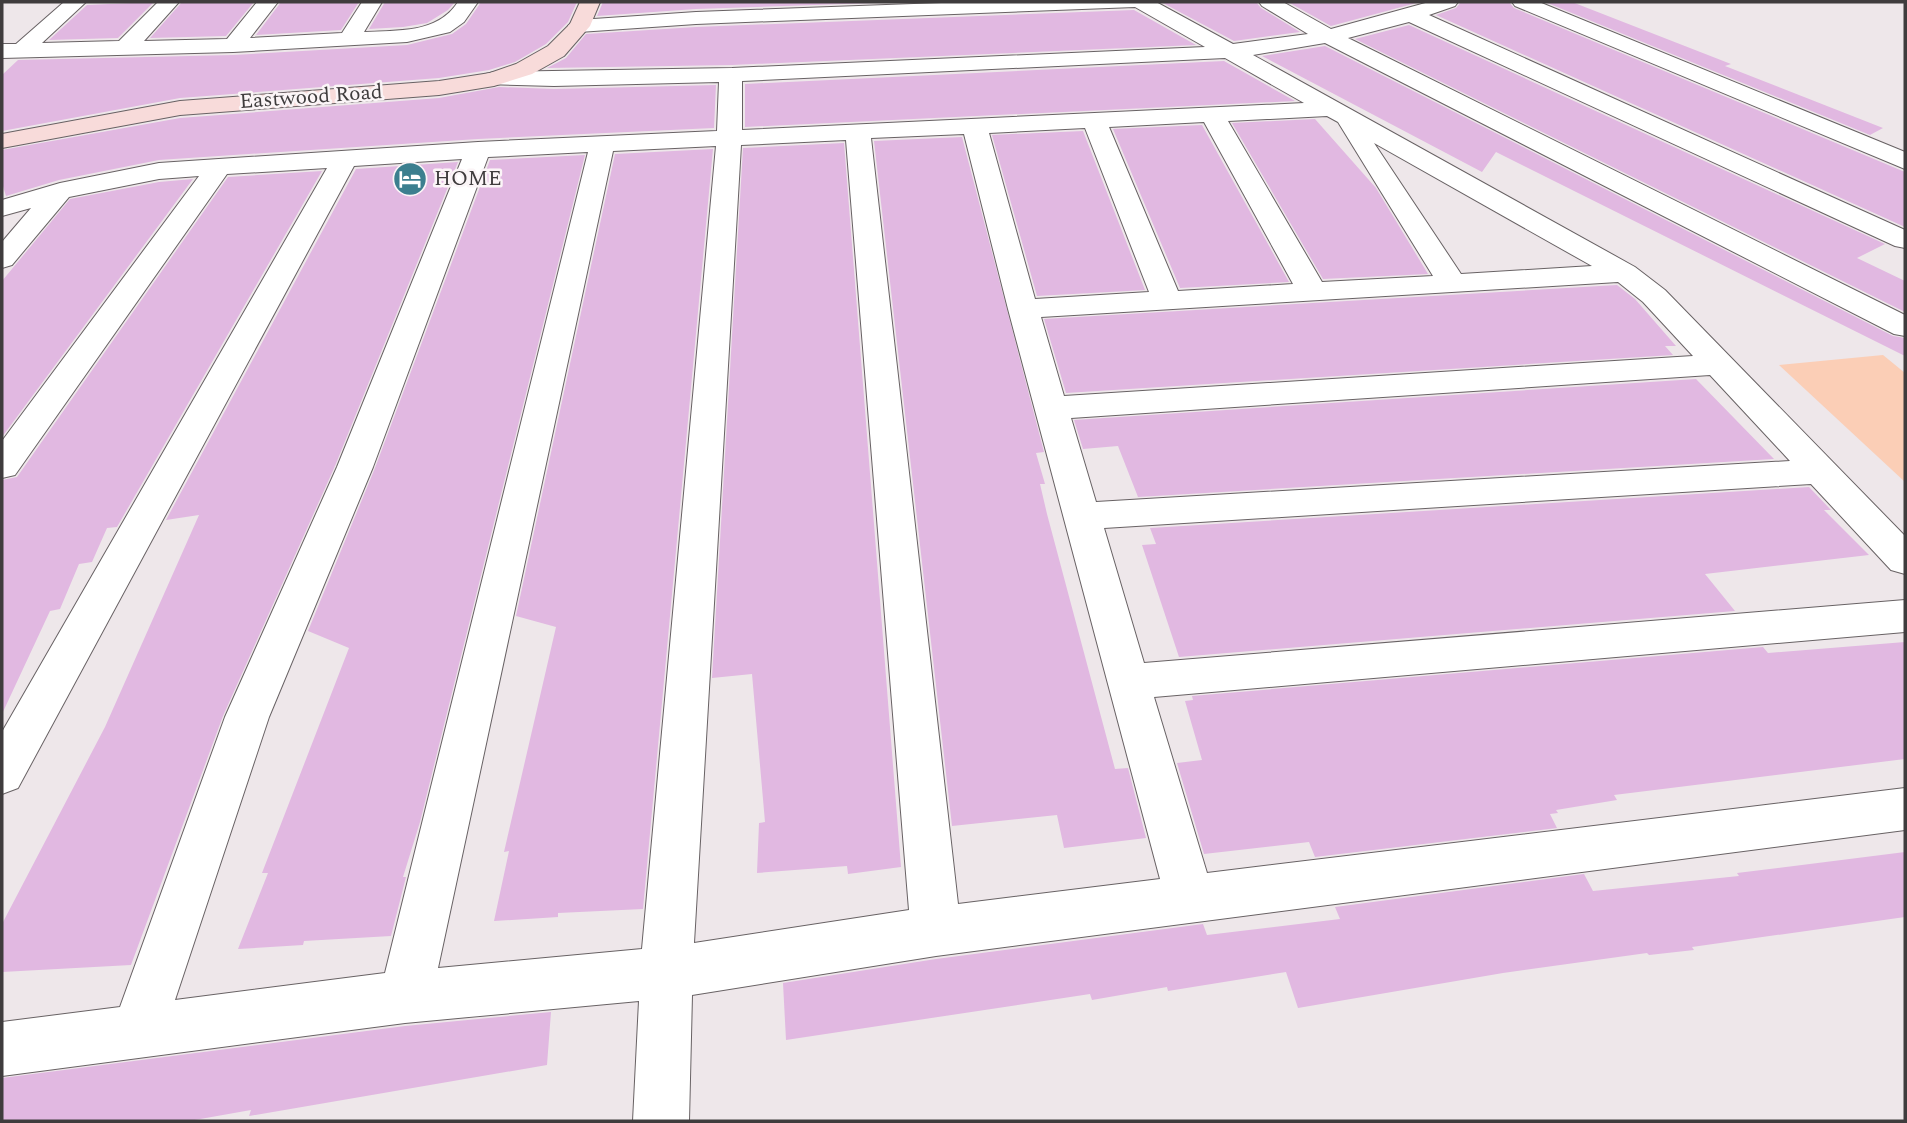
<svg xmlns="http://www.w3.org/2000/svg" width="1907" height="1123" font-family="Spectral,serif">
<rect width="100%" height="100%" fill="#eee7ea"/>
<path fill="#fbceb6" d="M1883,355L1905,373V482L1779,365Z"/>
<path fill="#e1b8e1" d="M154,2L118,38L49,40L87,5Z
M182,2H254L226,36L150,38Z
M281,2H359L341,30L256,35Z
M385,2H455L448,10L427,23L403,27L369,29Z
M481,2H577L568,22L546,44L515,62L489,70L439,78L180,98L2,131V75L18,60L233,55L407,45L452,34L466,24Z
M603,2H904L696,9L597,16Z
M1161,2H1256L1261,8L1300,32L1234,41Z
M1288,2H1420L1331,26Z
M1461,2H1509L1514,8L1905,172V227L1436,15L1456,8Z
M1545,2H1572L1731,64L1725,66L1883,128L1870,135Z
M1134,10L1196,45L732,65L547,68L566,58L586,34L696,27Z
M1409,25L1885,244L1857,258L1905,281V312L1355,39Z
M1325,46L1893,336L1905,338V356L1496,152L1482,172L1262,56Z
M1224,61L1295,101L745,127V84Z
M716,85L714,128L478,139L159,160L59,180L6,196L2,183V150L180,118L439,98L499,87L554,89Z
M1315,119L1376,188L1428,274L1323,279L1232,123Z
M1202,125L1289,282L1180,288L1113,129Z
M1083,131L1145,290L1037,296L992,135Z
M962,137L1044,452L1036,453L1045,484H1040L1047,514L1115,769L1128,768L1146,838L1064,848L1057,815L952,826L874,141Z
M844,143L901,867L848,874L847,866L757,873L759,823L765,822L752,674L712,678L743,148Z
M713,149L643,909L558,913V917L494,921L509,851L504,852L556,627L516,616L615,154Z
M585,155L420,822L403,877H406L391,936L304,941L303,945L238,949L268,873H262L349,648L308,631L375,468L490,160Z
M458,162L335,466L223,716L131,965L2,972V924L105,727L199,515L166,520L356,169Z
M322,171L117,527L107,528L92,562L79,564L60,609L50,611L2,714V480L17,477L228,177Z
M193,179L2,437V281L70,199L159,182Z
M1617,285L1635,299L1676,346H1665L1673,355L1066,393L1044,319Z
M1696,379L1774,459L1138,497L1118,446L1083,449L1074,420Z
M1809,487L1831,510H1824L1869,555L1705,574L1735,611L1179,657L1142,545L1156,544L1150,528Z
M1905,642V759L1614,795L1617,800L1556,810L1558,813L1550,814L1557,828L1315,857L1309,842L1204,854L1177,763L1202,760L1185,701L1193,700L1192,696L1763,647L1768,653Z
M1905,852V917L1692,947L1694,950L1649,955L1647,953L1503,973L1298,1008L1286,972L1168,991L1167,987L1092,1000L1090,994L786,1040L783,983L936,959L1203,924L1207,935L1340,919L1335,907L1584,874L1593,891L1739,876L1737,873Z
M551,1012L547,1065L249,1116L251,1110L189,1121H2V1078L405,1026Z"/>
<g fill="none" stroke-linecap="round" stroke-linejoin="round">
<g stroke="#686264" stroke-width="2">
<path id="street" d="M64,2H86L42,43L119,41L158,2H179L144,41L227,39L257,2H278L250,38L342,33L362,2H382L364,32C398,30 437,34 458,2H478L464,22L450,32L407,42L233,52L2,58V44H16Z
M969,2H1156L1233,44L1308,34L1262,6L1259,2H1283L1331,29L1429,2H1458L1455,6L1429,15L1905,230V248L1895,246L1409,22L1348,38L1905,315V336L1894,334L1325,43L1253,55L1635,267L1665,290L1905,536V574L1891,570L1811,484L1104,528L1144,663L1905,600V632L1154,697L1207,873L1905,788V830L936,956L692,995L689,1121H633L639,1001L405,1023L2,1076V1022L120,1007L225,717L337,467L462,159L354,166L18,788L2,794V732L327,168L227,174L15,475L2,478V441L199,176L159,179L69,197L12,265L2,268V242L31,208L2,216V200L60,183L159,163L478,142L717,131L719,82L554,86L486,84L483,79L486,74L494,72L732,68L1205,47L1135,7L696,24L579,32L572,30L568,26L572,22L579,20L696,12ZM1225,58L1304,103L742,130V81ZM1327,116L1338,122L1433,276L1322,282L1228,121ZM1204,122L1293,284L1178,291L1109,127ZM1085,128L1149,292L1035,299L989,133ZM964,134L1008,309L1160,879L958,904L871,138ZM846,140L909,910L694,943L741,145ZM1374,143L1592,266L1461,274ZM716,146L642,949L438,968L613,151ZM588,152L385,973L175,1000L269,717L373,467L488,157ZM1618,282L1643,302L1693,356L1064,396L1041,317ZM1710,375L1790,461L1096,502L1071,418Z
M1512,2H1539L1905,152V169L1515,6Z"/>
</g>
<g stroke="#686264" stroke-width="2">
<path id="secondary" d="M580,2H600L590,26L564,56L532,74L494,86L439,95L180,115L2,148V134L180,101L439,81L490,73L516,64L548,46L570,24Z"/>
</g>
<use href="#street" fill="#fff" fill-rule="evenodd"/>
<use href="#secondary" fill="#f8dbda" fill-rule="evenodd"/>
</g>
<defs>
<g id="hotel-disc" transform="scale(1.75)"><circle r="9.5" fill="#3c7f8f" stroke="#fbf5f7"/><path d="M-6-4.5h1.5V1H6V5H4.5V3h-9V5H-6ZM-4 0a1.8 1.8 0 1 1 3.6 0ZM.5 0V-2.5h3Q6-2.5 6 0Z" fill="#fff"/></g>
</defs>
<g fill-rule="evenodd">
<use href="#hotel-disc" x="410" y="179"/>
</g>
<g text-anchor="middle" dominant-baseline="central" stroke-width="5" stroke-linejoin="round" paint-order="stroke">
<g font-size="21" fill="#3f3c3d" stroke="#fbf5f7">
<text transform="translate(311 97) rotate(-4)">Eastwood Road</text>
</g>
<g font-size="21" fill="#3f3c3d" stroke="#fbf5f7" text-anchor="start">
<text x="434" y="179">HOME</text>
</g>
</g>
<rect width="1907" height="1123" fill="none" stroke="#3f3c3d" stroke-width="7"/>
</svg>
